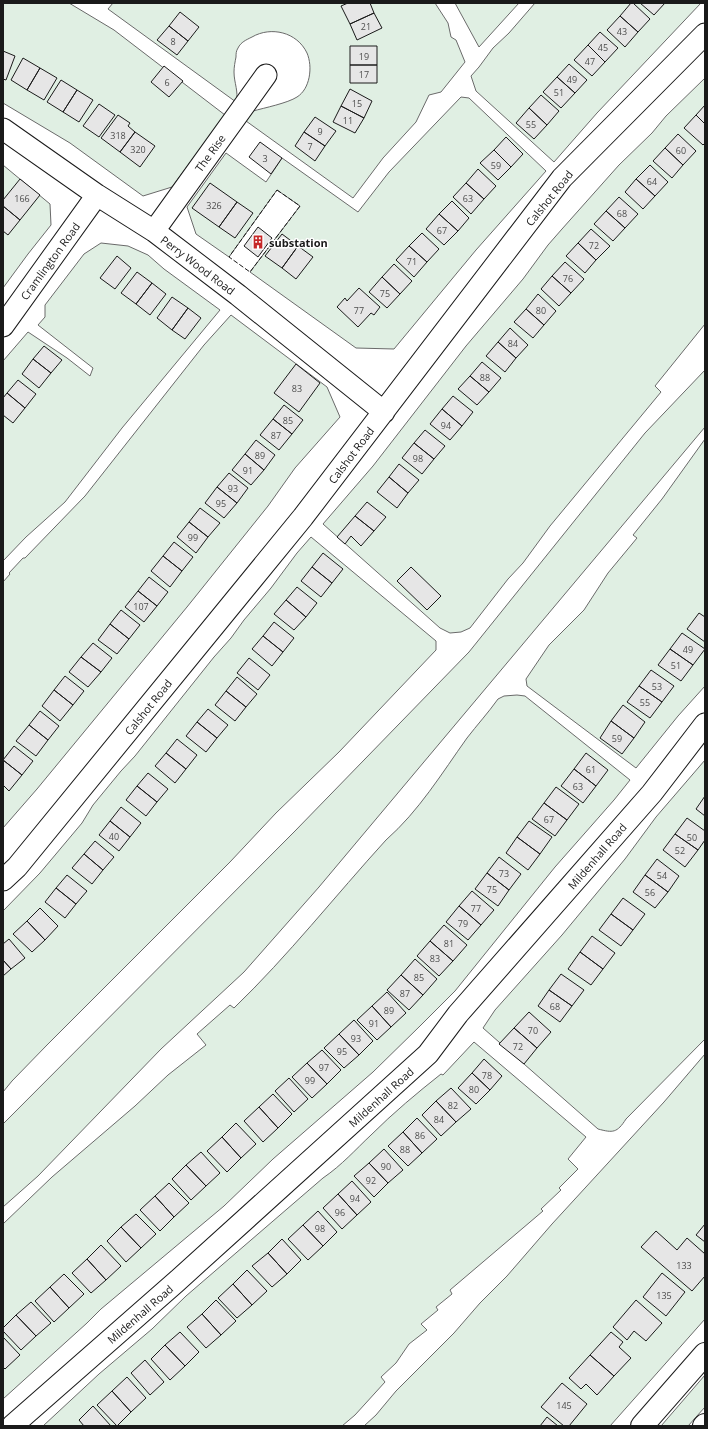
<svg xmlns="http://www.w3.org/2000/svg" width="708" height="1429" font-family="'Open Sans',sans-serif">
<rect width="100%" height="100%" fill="#fff"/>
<path fill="#e0efe3" stroke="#6a6a6a" d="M3,3H69L114,30L225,115L172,187L143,196L70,143L3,103Z
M113,3H435L448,23L451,37L456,40L465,62L441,92L429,95L416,122L383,158L353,198L246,121L253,111C264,108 288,103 297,97C310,89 313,67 307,53C297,32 271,26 252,37C246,40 241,42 238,48C236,51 236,54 236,57C235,62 234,67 234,72C234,83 239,92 236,102L108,9Z
M455,3H519L479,47Z
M535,3H701L597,113L554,162L476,91L471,76L479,67L493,48L509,33Z
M705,78V324L655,386L661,392L550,526L523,563L508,579L470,628L461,632L450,633L440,628L323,524L373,466L466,346L523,279L548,245L562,229L619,165L652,133L666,116Z
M461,97L469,98L546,171L476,250L394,349L356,348L250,272L300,206L277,190L229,257L196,234L187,207L226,153L266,182L282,158L358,212L389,172Z
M3,165L50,204L51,225L28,254L3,288Z
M101,243L128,246L148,255L164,269L220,310L122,428L65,502L26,537L3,561V361L28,332L67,358L90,376L93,368L38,325L45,317V305L84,254Z
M231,315L327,387L340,417L295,468L268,506L187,607L37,789L3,828V582L10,574L9,573L23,558H25L85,496L204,345Z
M705,370V427L319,887L244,972L161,1049L38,1176L3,1207V1124L295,831L469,652L645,433Z
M705,439V686L678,716L636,768L527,686L526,679L549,645L584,610L608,573L637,538L633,535L662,499Z
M311,537L436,641V650L339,752L276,813L230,862L47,1045L12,1081L3,1092V911L40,873L82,823L93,805L121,771L135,756L214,657L231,638L244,620L271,588L297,553Z
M517,695L525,696L630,780L614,800L555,867L455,991L420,1026L373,1072L273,1159L224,1206L101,1309L87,1323L3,1399V1224L52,1177L135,1106L168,1075L206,1045L197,1034L230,1005L234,1008C288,956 335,896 386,840C419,811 442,773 467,738C477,725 488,713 498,699L504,696Z
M705,760V1039L626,1119C617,1133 613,1133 598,1129L483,1028L495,1010L562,935L625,859L656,817Z
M474,1042L586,1137L568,1159L578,1169L559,1188L561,1190L541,1209L543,1211L450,1290L452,1294L436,1307L438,1310L421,1324L427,1330L409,1344L396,1363L381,1377L385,1382L355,1415L342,1426H43L99,1374L152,1329L186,1296L323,1178C342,1165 355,1150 371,1135C393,1113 417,1093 441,1074L443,1075Z
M705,1054V1319L610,1426H364L376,1415L396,1391L454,1333L480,1303L507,1276L552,1224L664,1102Z
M705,1375V1407L688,1426H661Z"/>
<path fill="#e6e6e6" stroke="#1a1a1a" d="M348,3H370L374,13L350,24L341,6Z
M631,3H633L650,19L638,32L620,16Z
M640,3H665L654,15Z
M180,12L199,27L188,41L169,26Z
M374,13L382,28L357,40L350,24Z
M620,16L638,32L625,47L607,30Z
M169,26L188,41L177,55L157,40Z
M600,32L618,48L605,62L588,45Z
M588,45L605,62L592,76L574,60Z
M350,46H377V65H350Z
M3,51L15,56L6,80L3,79Z
M23,58L40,68L27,90L11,80Z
M569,64L587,80L575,93L557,77Z
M350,65H377V83H350Z
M164,66L183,81L169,97L151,82Z
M40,68L57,78L44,100L27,90Z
M557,77L575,93L561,108L543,92Z
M61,80L77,90L63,112L47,102Z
M350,89L372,101L364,118L341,106Z
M77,90L93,100L79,122L63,112Z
M541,95L559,111L547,125L529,108Z
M99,104L115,115L99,137L83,126Z
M705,105V124L696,115Z
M341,106L364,118L355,133L333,122Z
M529,108L547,125L534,139L516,123Z
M118,115L130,123L128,126L135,132L120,152L101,138Z
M696,115L705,124V143L703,145L684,128Z
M315,117L336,131L325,146L304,132Z
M135,132L155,146L140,167L120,152Z
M304,132L325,146L315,161L295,146Z
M678,134L696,151L683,165L665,148Z
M506,137L523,154L511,167L494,150Z
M260,142L282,158L271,174L249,157Z
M665,148L683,165L672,178L653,161Z
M494,150L511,167L498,180L480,163Z
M650,165L668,182L655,196L636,179Z
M478,169L496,186L484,199L466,183Z
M20,179L40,195L20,220L3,206V200Z
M636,179L655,196L643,209L625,192Z
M210,183L237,202L219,227L192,208Z
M466,183L484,199L471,214L453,197Z
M619,197L638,214L625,228L606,211Z
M452,201L469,218L458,231L439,214Z
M237,202L253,213L235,238L219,227Z
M3,206L20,220L8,235L3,231Z
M606,211L625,228L613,241L594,224Z
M439,214L458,231L444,245L426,229Z
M258,227L272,238L258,257L244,246Z
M591,229L610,246L596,260L578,243Z
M422,233L439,249L427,262L409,246Z
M282,234L298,246L282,268L265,256Z
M578,243L596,260L585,273L566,256Z
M298,246L313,257L296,279L282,268Z
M409,246L427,262L414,277L396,260Z
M117,256L131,268L115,289L100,278Z
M565,262L584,279L571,293L552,276Z
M394,264L412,281L400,294L382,277Z
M137,272L152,283L136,304L121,293Z
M552,276L571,293L559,306L541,289Z
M382,277L400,294L387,308L369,292Z
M152,283L166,294L150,315L136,304Z
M359,288L380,307L374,315L371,313L358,327L337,307L345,298L347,301Z
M538,294L556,311L544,325L526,309Z
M172,297L188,308L172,330L157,318Z
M188,308L201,318L185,339L172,330Z
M526,309L544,325L533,338L514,322Z
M510,328L528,345L516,358L498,342Z
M498,342L516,358L505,372L486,356Z
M44,346L62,360L51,373L33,359Z
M33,359L51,373L39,388L22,374Z
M482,362L501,378L489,392L470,376Z
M296,364L320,383L299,412L274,393Z
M470,376L489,392L477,405L458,389Z
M18,380L36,394L25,408L7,393Z
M7,393L25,408L13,423L3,415V398Z
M453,396L473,412L462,426L442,409Z
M284,405L303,420L292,434L273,419Z
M442,409L462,426L450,440L430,424Z
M273,419L292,434L279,450L260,435Z
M425,430L445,446L434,459L414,443Z
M256,440L275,455L264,470L245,454Z
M414,443L434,459L422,474L402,458Z
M245,454L264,470L251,485L232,470Z
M399,464L419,480L408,493L389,477Z
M229,473L248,488L237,503L217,487Z
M389,477L408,493L397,508L377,492Z
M217,487L237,503L224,518L205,503Z
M367,502L386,517L374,531L355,516Z
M200,508L220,523L208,537L189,522Z
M355,516L374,531L361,546L351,536L345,544L337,537Z
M189,522L208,537L196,553L177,537Z
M174,542L193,557L182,571L163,556Z
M323,553L343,569L332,583L312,567Z
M163,556L182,571L170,587L151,571Z
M312,567L332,583L321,597L301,581Z
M411,567L441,596L427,610L397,581Z
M149,577L168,592L157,606L138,591Z
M297,587L317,603L306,617L286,600Z
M138,591L157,606L144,622L125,607Z
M286,600L306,617L294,630L274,614Z
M121,610L140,625L129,639L110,624Z
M699,613L705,617V642L687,629Z
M274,622L294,638L283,652L263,636Z
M110,624L129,639L117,654L98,640Z
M682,633L705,649L693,665L670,649Z
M263,636L283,652L272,666L252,649Z
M93,643L112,658L101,672L81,657Z
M670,649L693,665L681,681L658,665Z
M81,657L101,672L88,687L69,672Z
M249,658L270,675L258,690L237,673Z
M651,670L674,686L662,702L639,686Z
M65,676L84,691L73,705L54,690Z
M237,677L257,694L246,707L226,691Z
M639,686L662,702L650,718L627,702Z
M54,690L73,705L60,721L42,706Z
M226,691L246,707L235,721L215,705Z
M623,705L645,722L634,738L611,721Z
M208,709L228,725L217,738L197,722Z
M40,711L59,726L48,740L29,725Z
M611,721L634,738L622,754L600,738Z
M197,722L217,738L206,752L186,736Z
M29,725L48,740L36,756L16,741Z
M177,739L197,755L186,769L166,753Z
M14,746L33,761L22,775L3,760Z
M166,753L186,769L175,783L155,766Z
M586,753L608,770L596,786L574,769Z
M3,760L22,775L9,791L3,785Z
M574,769L596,786L583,803L561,786Z
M148,773L168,789L157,802L137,786Z
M137,786L157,802L146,816L126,800Z
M556,787L579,804L567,820L544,803Z
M705,796V816L696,809Z
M544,803L567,820L555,836L532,819Z
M121,807L141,823L130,837L110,821Z
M687,818L705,831V840L698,850L675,834Z
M110,821L130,837L119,851L99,835Z
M529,821L552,837L540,854L517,837Z
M675,834L698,850L685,867L663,850Z
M517,837L540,854L528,870L506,853Z
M95,841L114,857L103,870L84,854Z
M84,854L103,870L92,884L72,868Z
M499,857L521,874L509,890L487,873Z
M657,859L679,876L668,892L645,875Z
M487,873L509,890L498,906L475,889Z
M67,875L87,891L76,904L56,888Z
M645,875L668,892L655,908L633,892Z
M56,888L76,904L65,918L45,902Z
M472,891L494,910L481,925L459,906Z
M623,898L645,914L633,930L611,914Z
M459,906L481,925L468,940L446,922Z
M40,908L58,926L45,940L27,921Z
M611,914L633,930L621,946L599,930Z
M27,921L45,940L32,952L13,934Z
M444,925L467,945L453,961L430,941Z
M592,936L615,953L603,969L580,952Z
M9,939L25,958L11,969L3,960V944Z
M430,941L453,961L439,976L417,956Z
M580,952L603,969L591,985L568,969Z
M415,959L437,979L423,995L401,975Z
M3,960L11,969L3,976Z
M561,974L584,990L572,1006L549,990Z
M401,975L423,995L409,1010L387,990Z
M549,990L572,1006L560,1022L538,1006Z
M387,992L406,1013L391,1027L372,1006Z
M372,1006L391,1027L377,1040L357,1020Z
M529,1012L551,1032L537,1048L514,1028Z
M354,1020L373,1041L359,1055L339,1034Z
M514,1028L537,1048L524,1064L499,1044Z
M339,1034L359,1055L344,1068L324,1048Z
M322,1050L341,1070L327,1084L307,1063Z
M484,1059L502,1076L490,1090L472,1073Z
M307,1063L327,1084L312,1098L292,1077Z
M472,1073L490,1090L476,1104L458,1088Z
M289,1078L308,1099L294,1112L275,1091Z
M451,1088L471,1109L456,1122L436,1101Z
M273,1094L292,1114L278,1128L259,1107Z
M436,1101L456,1122L441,1136L422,1115Z
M259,1107L278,1128L263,1142L244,1121Z
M417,1118L437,1139L422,1153L403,1132Z
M236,1123L256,1144L241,1158L222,1137Z
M403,1132L422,1153L408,1166L388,1146Z
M222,1137L241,1158L227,1172L207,1151Z
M384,1149L403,1170L388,1183L369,1163Z
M201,1152L220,1173L206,1186L186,1165Z
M369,1163L388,1183L374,1197L354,1176Z
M186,1165L206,1186L191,1200L172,1179Z
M352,1181L371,1202L357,1215L338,1194Z
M169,1183L189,1203L174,1217L155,1196Z
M338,1194L357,1215L342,1229L323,1208Z
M155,1196L174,1217L160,1231L140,1210Z
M318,1211L337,1232L323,1246L303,1225Z
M136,1214L156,1234L141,1248L121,1227Z
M705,1224V1242L696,1235Z
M303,1225L323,1246L308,1260L288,1239Z
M121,1227L141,1248L126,1262L107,1241Z
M656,1231L677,1250L687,1238L705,1254V1276L692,1291L641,1247Z
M282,1239L301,1260L287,1274L268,1253Z
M101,1245L121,1266L106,1280L87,1259Z
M268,1253L287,1274L272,1287L252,1266Z
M87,1259L106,1280L91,1293L72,1273Z
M247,1270L267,1291L252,1305L233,1284Z
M662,1273L685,1292L666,1316L643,1297Z
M64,1274L84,1294L69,1308L50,1287Z
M233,1284L252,1305L237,1318L218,1298Z
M50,1287L69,1308L54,1322L35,1301Z
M216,1300L236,1321L221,1335L202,1314Z
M636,1300L662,1323L646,1341L634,1331L627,1340L613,1327Z
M31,1302L51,1323L36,1336L16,1315Z
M202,1314L221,1335L206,1348L187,1327Z
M16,1315L36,1336L21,1350L3,1331V1328Z
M180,1332L199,1352L185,1366L165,1345Z
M611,1332L623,1342L619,1347L631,1358L614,1376L590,1355Z
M3,1337L20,1355L5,1369L3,1367Z
M165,1345L185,1366L170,1380L151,1359Z
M590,1355L614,1376L597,1395L586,1384L581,1389L569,1378Z
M145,1360L164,1382L150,1395L131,1373Z
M127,1377L146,1398L131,1412L112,1391Z
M562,1383L587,1404L569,1426H564L541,1407Z
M112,1391L131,1412L117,1426L97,1405Z
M93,1406L111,1426H84L79,1420Z
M547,1417L558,1426H540Z"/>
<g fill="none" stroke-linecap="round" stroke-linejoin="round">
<g stroke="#1a1a1a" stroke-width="23">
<path id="street" d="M3,129L97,195L154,231L238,295L384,412
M154,231L266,75
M3,326L97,195
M3,880L17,867L303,517L562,178L705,34
M12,1426L176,1282L428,1054L458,1014L652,793L705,724"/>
</g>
<g stroke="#1a1a1a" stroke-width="24">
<path id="highway" d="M642,1426L705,1354
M704,1426L705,1425"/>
</g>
<use href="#street" stroke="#fff" stroke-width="21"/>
<use href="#highway" stroke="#fff" stroke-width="22"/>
<path stroke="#1a1a1a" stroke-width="1" stroke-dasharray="5 2" stroke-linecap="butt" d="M277,190L300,206L250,272L229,257Z"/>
</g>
<defs>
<g id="building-bare" transform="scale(1.08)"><path d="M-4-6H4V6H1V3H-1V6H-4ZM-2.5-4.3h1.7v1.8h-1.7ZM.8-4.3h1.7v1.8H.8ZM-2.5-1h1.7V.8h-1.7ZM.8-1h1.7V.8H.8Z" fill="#c62828" stroke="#fff" stroke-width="2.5" paint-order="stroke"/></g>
</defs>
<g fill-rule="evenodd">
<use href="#building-bare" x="258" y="242"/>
</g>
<g text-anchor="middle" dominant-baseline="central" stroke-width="3" stroke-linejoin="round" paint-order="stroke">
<g font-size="9" fill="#4d4d4d">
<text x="366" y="26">21</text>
<text x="622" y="31">43</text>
<text x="173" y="41">8</text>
<text x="603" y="47">45</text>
<text x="364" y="56">19</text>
<text x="590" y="61">47</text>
<text x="364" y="74">17</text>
<text x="572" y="79">49</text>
<text x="167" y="82">6</text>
<text x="559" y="92">51</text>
<text x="357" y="103">15</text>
<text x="348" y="120">11</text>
<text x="531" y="124">55</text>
<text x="320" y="131">9</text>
<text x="118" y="135">318</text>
<text x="310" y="146">7</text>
<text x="138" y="149">320</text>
<text x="681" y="150">60</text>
<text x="265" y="158">3</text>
<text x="496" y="165">59</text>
<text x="652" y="181">64</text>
<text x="22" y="198">166</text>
<text x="468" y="198">63</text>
<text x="214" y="205">326</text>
<text x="622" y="213">68</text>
<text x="442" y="230">67</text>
<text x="594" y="245">72</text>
<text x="412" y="261">71</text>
<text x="568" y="278">76</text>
<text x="385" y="293">75</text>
<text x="359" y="310">77</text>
<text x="541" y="310">80</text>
<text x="513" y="343">84</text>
<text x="485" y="377">88</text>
<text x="297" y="388">83</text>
<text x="288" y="420">85</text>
<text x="446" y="425">94</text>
<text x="276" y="435">87</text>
<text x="260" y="455">89</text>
<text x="418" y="458">98</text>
<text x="248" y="470">91</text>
<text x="233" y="488">93</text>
<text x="221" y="503">95</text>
<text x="193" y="537">99</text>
<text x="141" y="606">107</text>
<text x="688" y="649">49</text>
<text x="676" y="665">51</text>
<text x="657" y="686">53</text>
<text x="645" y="702">55</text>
<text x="617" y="738">59</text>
<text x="591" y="769">61</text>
<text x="578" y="786">63</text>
<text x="549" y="819">67</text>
<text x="114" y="836">40</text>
<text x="692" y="837">50</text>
<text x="680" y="850">52</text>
<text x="504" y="873">73</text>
<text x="662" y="875">54</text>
<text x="492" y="889">75</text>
<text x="650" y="892">56</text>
<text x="476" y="908">77</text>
<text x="463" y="923">79</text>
<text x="449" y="943">81</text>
<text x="435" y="958">83</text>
<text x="419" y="977">85</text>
<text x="405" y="993">87</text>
<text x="555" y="1006">68</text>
<text x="389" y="1010">89</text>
<text x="374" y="1023">91</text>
<text x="533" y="1030">70</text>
<text x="356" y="1038">93</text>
<text x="518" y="1046">72</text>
<text x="342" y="1051">95</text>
<text x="324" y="1067">97</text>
<text x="487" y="1075">78</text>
<text x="310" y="1080">99</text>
<text x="474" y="1089">80</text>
<text x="453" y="1105">82</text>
<text x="439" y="1119">84</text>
<text x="420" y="1135">86</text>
<text x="405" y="1149">88</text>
<text x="386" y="1166">90</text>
<text x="371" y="1180">92</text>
<text x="355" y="1198">94</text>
<text x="340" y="1212">96</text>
<text x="320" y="1228">98</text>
<text x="684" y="1265">133</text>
<text x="664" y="1295">135</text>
<text x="564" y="1405">145</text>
</g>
<g font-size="11" fill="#1a1a1a" stroke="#fff">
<text transform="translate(210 153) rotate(-54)">The Rise</text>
<text transform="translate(549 198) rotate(-51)">Calshot Road</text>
<text transform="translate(50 261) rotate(-54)">Cramlington Road</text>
<text transform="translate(198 265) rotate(37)">Perry Wood Road</text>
<text transform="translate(351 455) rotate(-53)">Calshot Road</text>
<text transform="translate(148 707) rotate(-51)">Calshot Road</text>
<text transform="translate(597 856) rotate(-49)">Mildenhall Road</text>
<text transform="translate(381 1097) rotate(-42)">Mildenhall Road</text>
<text transform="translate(140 1314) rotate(-41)">Mildenhall Road</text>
</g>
<g font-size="11" font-weight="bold" fill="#1a1a1a" stroke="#fff" text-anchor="start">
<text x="269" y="242">substation</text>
</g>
</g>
<rect width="708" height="1429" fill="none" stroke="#1a1a1a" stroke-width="8"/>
</svg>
